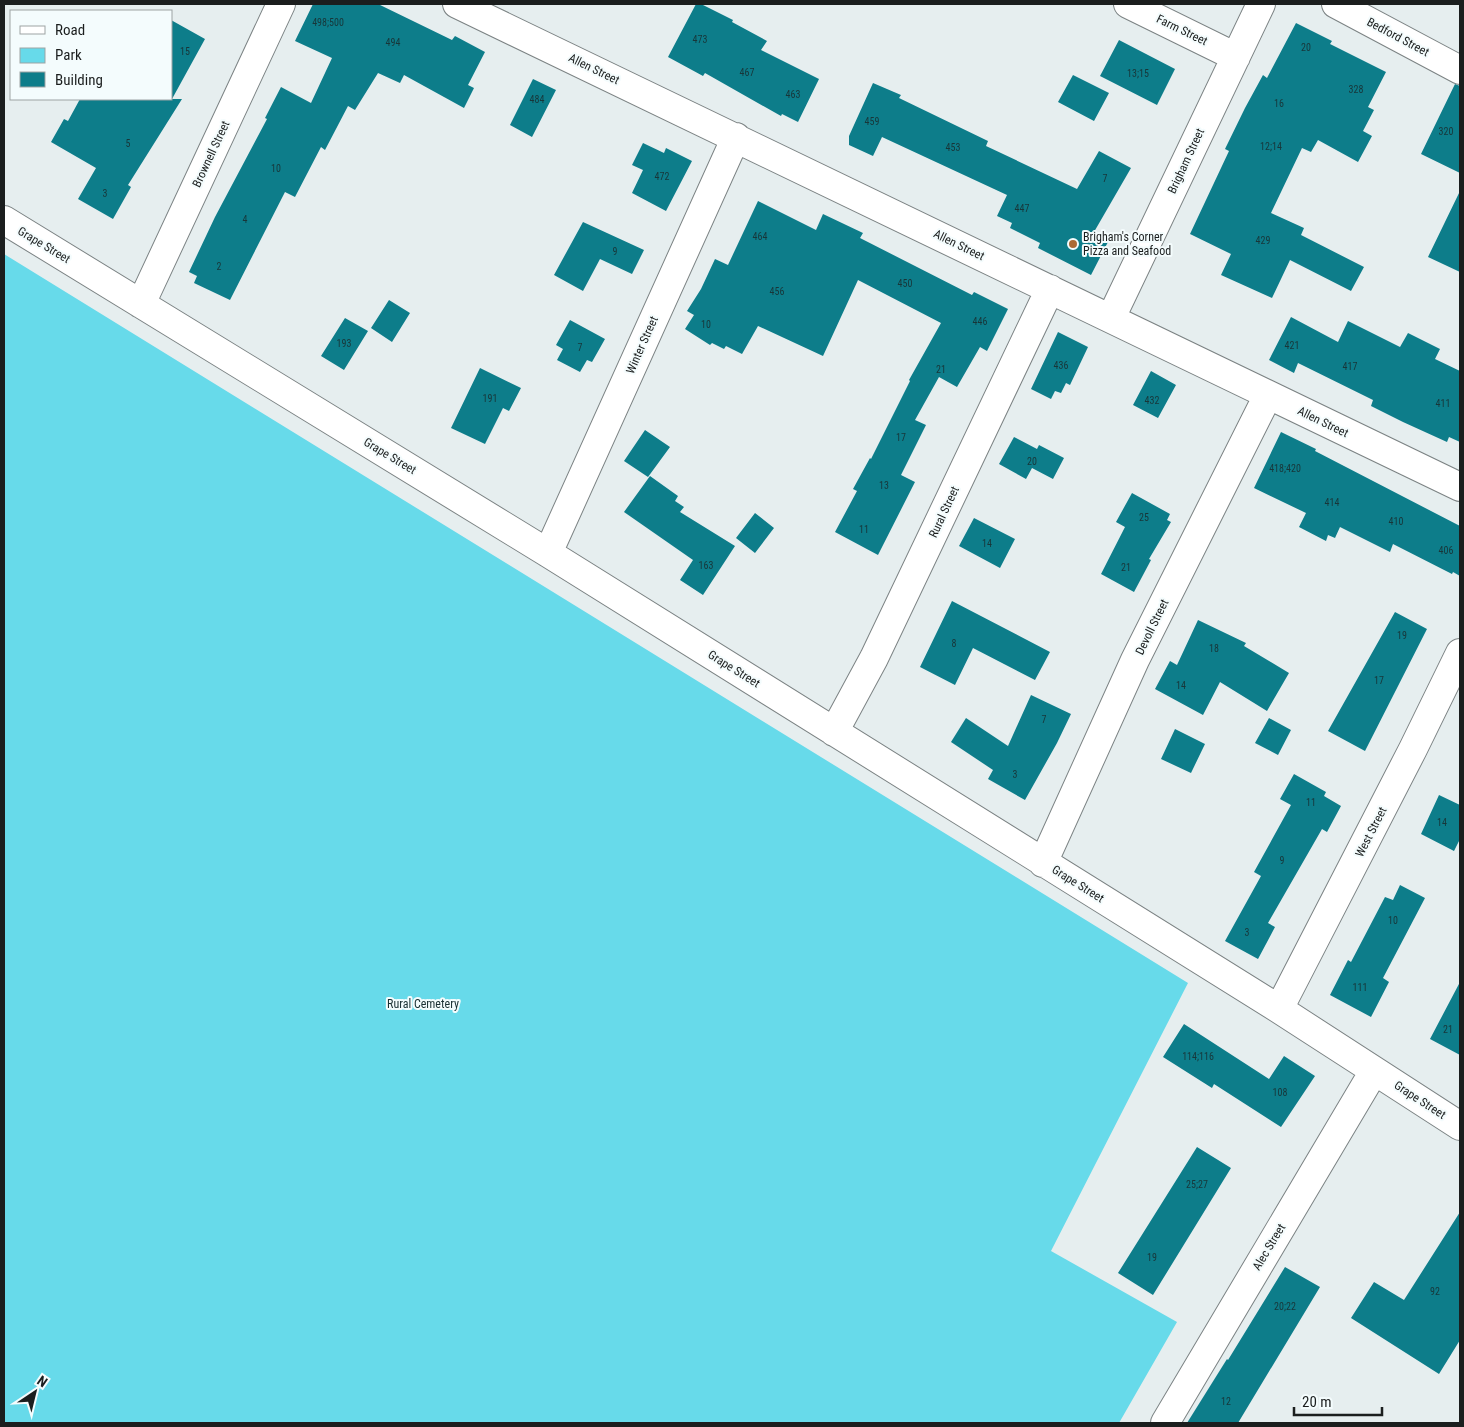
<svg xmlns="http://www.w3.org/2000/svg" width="1464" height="1427" font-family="'Roboto Condensed',sans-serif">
<rect width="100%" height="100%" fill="#e6eeef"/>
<path fill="#67daea" d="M4,254L1188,983L1051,1251L1177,1322L1119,1423H4Z"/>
<path fill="#0d7d8a" d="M313,4H378L452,40L455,36L485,52L468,85L474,88L464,108L404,75L400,83L378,73L355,110L348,106L325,150L321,147L295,197L285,192L230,300L194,283L197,276L189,272L215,217L267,119L265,118L281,87L311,103L332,58L295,41Z
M696,4H701L733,20L732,22L767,41L761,50L819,79L798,122L782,114L781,116L705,73L703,76L668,57Z
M171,20L205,39L172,99H182L128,185L131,187L113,219L78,199L96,168L51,142L64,119L68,121L80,99H171Z
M1296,23L1332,41L1330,44L1386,72L1368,107L1374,110L1363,131L1372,136L1358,162L1318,140L1311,152L1302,148L1271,213L1304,228L1301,235L1364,267L1351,291L1290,260L1272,298L1221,275L1231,254L1190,234L1229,151L1225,149L1245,108L1263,75L1267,78Z
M1119,40L1175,69L1157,105L1100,76Z
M1073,75L1109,93L1094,121L1058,102Z
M533,79L556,90L532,137L510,125Z
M873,83L901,95L899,98L988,141L986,146L1077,189L1099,151L1131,168L1094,232L1109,240L1091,275L1038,248L1040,243L1010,228L1012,223L997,216L1007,195L882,137L873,156L849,145V136Z
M1455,84L1460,86V173L1421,154Z
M643,143L664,153L666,148L692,161L666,211L632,193L643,170L632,165Z
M1460,191V272L1428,257Z
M758,201L816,230L823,214L863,233L860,238L972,295L974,292L1008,309L987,351L980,347L957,387L939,377L915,420L926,425L901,475L915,482L878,555L835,532L857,491L853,489L870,458L871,459L910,381L909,380L941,323L858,280L823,356L758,326L742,354L726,346L724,349L712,343L710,345L685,329L694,315L687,311L701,289L715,259L728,265Z
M583,222L644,250L632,274L600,259L583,291L554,275Z
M389,300L410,313L392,342L371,328Z
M1291,317L1338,342L1348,321L1400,347L1408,333L1440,349L1435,359L1460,371V442L1449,437L1447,442L1403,422L1371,406L1373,400L1298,363L1294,373L1269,360Z
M345,318L368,331L344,370L321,356Z
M570,320L605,339L592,362L587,360L580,372L557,360L563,349L556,345Z
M1058,332L1088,347L1070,385L1066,383L1061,393L1055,391L1051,399L1031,389Z
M480,368L521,388L509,411L503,408L485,444L451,428Z
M1151,371L1176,385L1158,418L1133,405Z
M645,430L670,447L648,477L624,461Z
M1281,432L1316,449L1315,451L1460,526V576L1453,572L1452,574L1393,544L1390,552L1340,527L1335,538L1328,535L1326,541L1299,527L1306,513L1254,488Z
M1014,437L1037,449L1039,445L1064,458L1053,479L1032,468L1026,479L999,464Z
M650,476L678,496L675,501L684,507L680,512L735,546L703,595L680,580L693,560L624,512Z
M1132,493L1170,514L1167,520L1171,522L1149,559L1151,560L1134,592L1101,574L1125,527L1116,522Z
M755,513L774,528L755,553L736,538Z
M974,518L1015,539L1000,568L959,546Z
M952,601L1050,652L1035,680L973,648L955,685L920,667Z
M1395,612L1427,629L1365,751L1328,731Z
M1198,620L1246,643L1244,646L1289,673L1267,711L1220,682L1203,715L1155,689L1170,661L1177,665Z
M1031,695L1071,714L1057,743L1025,800L988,779L993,770L951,742L966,718L1008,746Z
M1269,718L1291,730L1278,755L1255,743Z
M1175,729L1205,744L1191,773L1161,759Z
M1294,774L1326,792L1324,796L1341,806L1327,832L1322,829L1268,923L1275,927L1258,959L1225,941L1261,876L1254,872L1291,805L1280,799Z
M1439,795L1460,805V839L1454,851L1421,834Z
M1400,885L1425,898L1383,978L1389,982L1371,1017L1330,995L1348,960L1351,962L1385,897L1393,900Z
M1460,982V1055L1430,1039Z
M1184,1024L1269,1079L1284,1056L1315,1076L1281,1127L1214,1084L1212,1088L1163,1057Z
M1197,1147L1231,1168L1153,1295L1118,1273Z
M1460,1212V1340L1439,1374L1351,1318L1374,1282L1404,1300Z
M1285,1267L1320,1287L1238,1423H1187L1227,1359L1228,1360Z"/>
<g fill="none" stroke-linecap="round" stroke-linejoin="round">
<g stroke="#7c8384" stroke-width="30">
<path id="minor" d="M457,4L1460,487
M1128,4L1236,57
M1336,4L1460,70
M4,220L548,553L1279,1009L1460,1126
M141,304L281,4
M1111,318L1261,4
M548,553L736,137
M834,732L874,658L1050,289
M1043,863L1135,660L1268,395
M1279,1009L1413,749L1460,653
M1165,1423L1374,1071"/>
</g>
<use href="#minor" stroke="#fff" stroke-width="28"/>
</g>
<circle fill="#ab6a34" stroke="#f4fcfd" stroke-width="2" cx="1073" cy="244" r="5"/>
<g text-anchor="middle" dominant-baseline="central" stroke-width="4" stroke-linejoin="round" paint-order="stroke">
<g font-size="10" fill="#183639">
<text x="328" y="22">498;500</text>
<text x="700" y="39">473</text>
<text x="393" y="42">494</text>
<text x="1306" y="47">20</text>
<text x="185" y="51">15</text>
<text x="747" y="72">467</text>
<text x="1138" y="73">13;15</text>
<text x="1356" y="89">328</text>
<text x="793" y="94">463</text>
<text x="537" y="99">484</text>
<text x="1279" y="103">16</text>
<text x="872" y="121">459</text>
<text x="1446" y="131">320</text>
<text x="128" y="143">5</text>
<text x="1271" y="146">12;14</text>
<text x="953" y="147">453</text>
<text x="276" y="168">10</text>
<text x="662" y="176">472</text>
<text x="1105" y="178">7</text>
<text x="105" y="193">3</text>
<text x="1022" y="208">447</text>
<text x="245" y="219">4</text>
<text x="760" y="236">464</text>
<text x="1263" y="240">429</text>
<text x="615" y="251">9</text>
<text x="219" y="266">2</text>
<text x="905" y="283">450</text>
<text x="777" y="291">456</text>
<text x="980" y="321">446</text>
<text x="706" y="324">10</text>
<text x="344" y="343">193</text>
<text x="1292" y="345">421</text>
<text x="580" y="347">7</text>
<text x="1061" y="365">436</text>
<text x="1350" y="366">417</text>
<text x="941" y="369">21</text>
<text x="490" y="398">191</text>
<text x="1152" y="400">432</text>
<text x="1443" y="403">411</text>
<text x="901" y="437">17</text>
<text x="1032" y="461">20</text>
<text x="1285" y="468">418;420</text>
<text x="884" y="485">13</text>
<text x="1332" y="502">414</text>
<text x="1144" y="517">25</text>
<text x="1396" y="521">410</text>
<text x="864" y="529">11</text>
<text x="987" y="543">14</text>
<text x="1446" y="550">406</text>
<text x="706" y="565">163</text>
<text x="1126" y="567">21</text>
<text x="1402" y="635">19</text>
<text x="954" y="643">8</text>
<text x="1214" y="648">18</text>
<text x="1379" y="680">17</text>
<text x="1181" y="685">14</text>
<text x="1044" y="719">7</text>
<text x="1015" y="774">3</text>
<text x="1311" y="802">11</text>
<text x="1442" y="822">14</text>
<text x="1282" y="860">9</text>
<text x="1393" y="920">10</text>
<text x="1247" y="932">3</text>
<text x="1360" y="987">111</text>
<text x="1448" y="1029">21</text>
<text x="1198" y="1056">114;116</text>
<text x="1280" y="1092">108</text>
<text x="1197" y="1184">25;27</text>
<text x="1152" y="1257">19</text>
<text x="1435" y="1291">92</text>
<text x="1285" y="1306">20;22</text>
<text x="1226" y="1401">12</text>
</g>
<g font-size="12" fill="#1b1e1e" stroke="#f4fcfd">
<text transform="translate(1182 30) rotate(26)">Farm Street</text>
<text transform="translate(1398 37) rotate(28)">Bedford Street</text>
<text transform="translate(594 69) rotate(26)">Allen Street</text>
<text transform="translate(211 154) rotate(-65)">Brownell Street</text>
<text transform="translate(1186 161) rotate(-65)">Brigham Street</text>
<text transform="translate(44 245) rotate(31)">Grape Street</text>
<text transform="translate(959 245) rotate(26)">Allen Street</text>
<text transform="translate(642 345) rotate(-66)">Winter Street</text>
<text transform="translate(1323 422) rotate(26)">Allen Street</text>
<text transform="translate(390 456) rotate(31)">Grape Street</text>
<text transform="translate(944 512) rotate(-65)">Rural Street</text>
<text transform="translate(1152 627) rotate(-64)">Devoll Street</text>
<text transform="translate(734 669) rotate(32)">Grape Street</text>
<text transform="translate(1371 832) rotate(-63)">West Street</text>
<text transform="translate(1078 884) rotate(32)">Grape Street</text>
<text transform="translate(1420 1100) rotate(33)">Grape Street</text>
<text transform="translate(1269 1247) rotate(-59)">Alec Street</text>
</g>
<g font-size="12" fill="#1b1e1e" stroke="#f4fcfd" text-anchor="start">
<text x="1083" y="237">Brigham's Corner<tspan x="1083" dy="14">Pizza and Seafood</tspan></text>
</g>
<g font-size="12" fill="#192f32" stroke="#f4fcfd">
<text x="423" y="1004">Rural Cemetery</text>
</g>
</g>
<rect width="1464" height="1427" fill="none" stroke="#1b1e1e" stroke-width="10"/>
<rect x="10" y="10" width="162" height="90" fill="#f4fcfd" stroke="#9da3a4"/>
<rect x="20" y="26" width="25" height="8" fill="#ffffff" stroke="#9da3a4"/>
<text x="55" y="35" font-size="15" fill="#1b1e1e">Road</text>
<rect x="20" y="48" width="25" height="15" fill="#67daea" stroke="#9da3a4"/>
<text x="55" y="60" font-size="15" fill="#1b1e1e">Park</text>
<rect x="20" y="72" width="25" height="15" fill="#0d7d8a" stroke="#9da3a4"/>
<text x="55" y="85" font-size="15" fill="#1b1e1e">Building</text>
<g transform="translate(35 1392) rotate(35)" stroke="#f4fcfd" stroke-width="4" paint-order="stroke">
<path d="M0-4L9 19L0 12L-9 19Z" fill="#1b1e1e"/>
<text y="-8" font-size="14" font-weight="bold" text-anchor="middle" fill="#1b1e1e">N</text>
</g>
<path d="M1294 1407v8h88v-8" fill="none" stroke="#1b1e1e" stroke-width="2.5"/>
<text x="1302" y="1407" font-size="15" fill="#1b1e1e" stroke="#f4fcfd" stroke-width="4" paint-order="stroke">20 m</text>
</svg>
